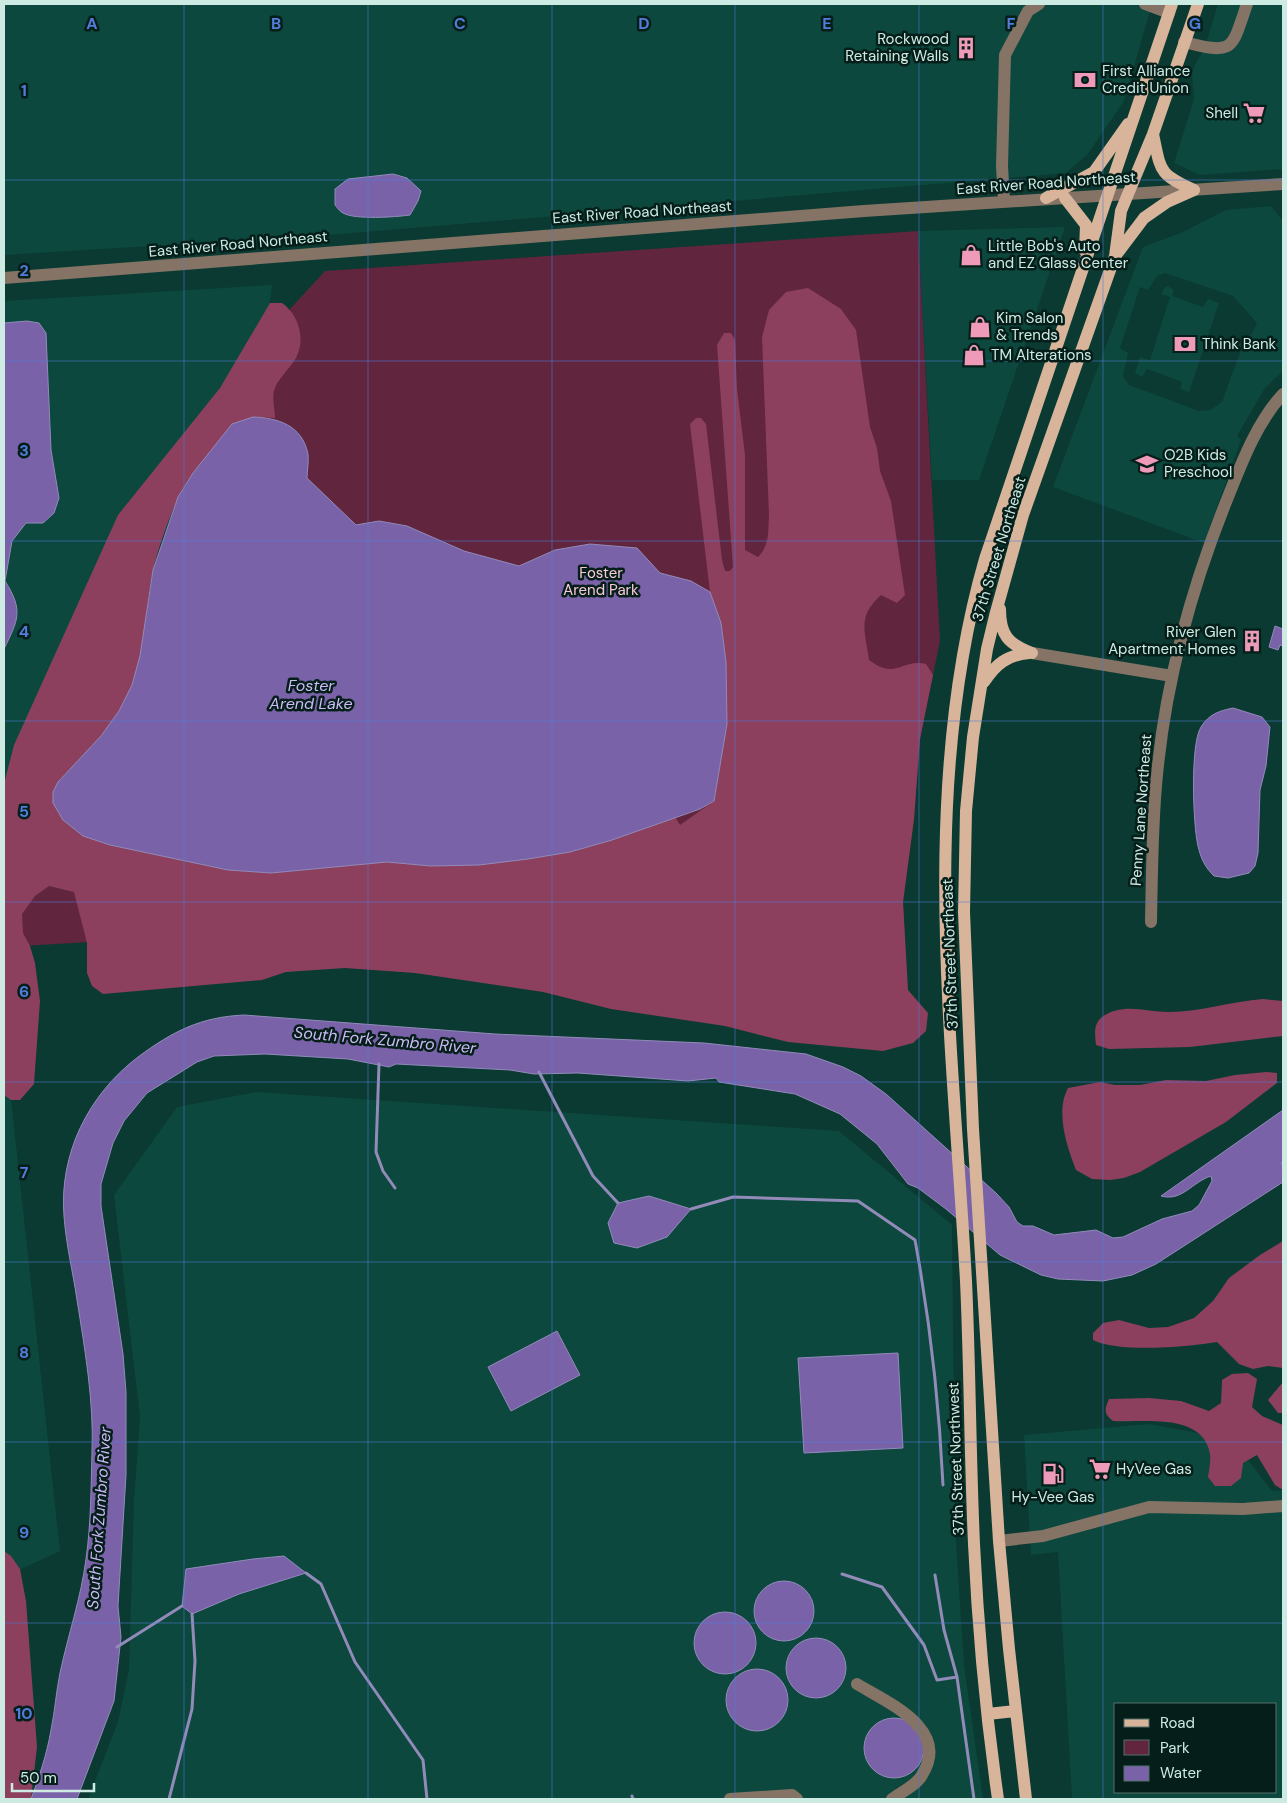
<svg xmlns="http://www.w3.org/2000/svg" width="1287" height="1803" font-family="'DM Sans',sans-serif">
<rect width="100%" height="100%" fill="#0a3a31"/>
<path fill="#0c483e" fill-rule="evenodd" d="M4,4H1152L1124,101L1087,155L1066,173L329,235L4,255Z
M1218,4H1283V169L1200,175L1174,163L1194,99L1192,76L1194,67L1205,47Z
M1271,206L1283,221V371L1265,388L1237,436L1241,440L1204,543L1053,487L1143,247L1183,232L1226,210ZM1165,273L1233,296L1257,323L1251,335L1246,336L1222,402L1210,410L1199,411L1129,385L1123,376L1128,353L1120,348L1140,287L1148,290L1157,276Z
M1065,227L979,480H932L918,231Z
M272,285L266,335L4,848V301Z
M1168,286L1174,290L1172,296L1203,307L1208,299L1219,303L1189,392L1180,389L1182,382L1147,369L1142,377L1135,373L1140,357L1150,360L1170,297L1161,294L1164,288Z
M4,1034L60,1551L4,1577Z
M256,1092L839,1131L952,1225L955,1527L964,1665L983,1799H88L118,1722L129,1670L134,1500L140,1417L114,1195L177,1107Z
M1149,1424L1232,1439L1272,1491L1283,1490V1799H1072L1058,1552L1031,1555L1024,1435ZM1116,1704H1276V1792H1116Z"/>
<path fill="#61253d" d="M918,231L940,641L920,739L914,819L903,902L908,1003L319,929L4,947L266,335L325,271Z"/>
<path fill="#8c405e" d="M808,288L841,309L856,330L870,427L877,448L880,471L891,501L905,595L897,603L881,595C857,617 865,630 869,660C897,681 901,658 926,664L933,675L920,739L914,819L903,902L908,990L928,1013L926,1031L913,1043L883,1051L788,1042L725,1026L611,1009L543,992L415,973L345,968L286,972L262,980L103,994L92,986L87,973V943L74,892L49,886L35,896L22,914L23,933L30,946L35,963L40,1001L34,1084L20,1100H11L4,1095V784L14,745L118,515L220,388L270,303H282C299,315 306,339 296,358C290,369 277,379 274,391C272,398 275,410 275,418L253,417C227,441 193,465 178,498C168,520 159,546 153,570C145,608 146,649 132,686C117,724 86,752 58,782L63,820L83,836L110,845L228,870L271,873L387,862L431,866L570,852L612,840L675,817L680,825L714,801L727,724L726,662L721,623L710,592L690,424L696,418H701L706,424L722,560L725,571H730L733,567L717,345L724,333H731L735,340L737,389L745,455V550L758,557C770,545 768,531 769,515L762,337L769,310L786,292Z
M1263,999L1283,1001V1036L1190,1047L1109,1049L1096,1045C1095,1035 1093,1024 1102,1017C1123,1002 1146,1012 1169,1012C1201,1012 1232,1001 1263,999Z
M1266,1072L1277,1073V1083L1226,1122L1140,1172L1124,1178L1110,1180L1092,1179L1076,1170C1067,1147 1055,1112 1068,1088L1100,1082L1115,1085H1140L1166,1080L1206,1081L1235,1075Z
M1283,1241V1368L1268,1366L1253,1369L1239,1364L1217,1342C1188,1347 1118,1353 1093,1340V1333L1103,1323L1119,1320L1149,1328L1168,1327L1194,1318L1213,1301L1229,1278L1260,1255Z
M1248,1373L1257,1379L1252,1407L1262,1416L1283,1425V1490L1275,1485L1257,1455L1243,1463L1241,1478L1231,1486H1215L1208,1477C1209,1470 1211,1461 1210,1454C1203,1412 1143,1423 1113,1421C1104,1414 1104,1410 1109,1399L1149,1398L1181,1401L1209,1411L1221,1403L1222,1380L1232,1374Z
M1283,1382V1413H1278L1268,1400Z
M4,1551L11,1556L20,1569L26,1601L37,1747L31,1799H4Z"/>
<path fill="#7962a8" stroke="#928bba" d="M393,174L407,178L421,191L418,201L410,215C397,217 354,220 343,213C340,212 337,207 335,205V189L348,179Z
M27,321L39,323L46,333L51,450L59,498L54,513L43,523H26L12,541L5,581C24,611 18,620 4,649V323Z
M253,417C278,418 302,425 308,454C309,461 307,471 307,478L356,525L379,521L407,526L464,551L519,566L555,550L590,544L637,548L660,573L691,581L710,592L721,623L726,662L727,724L714,801L700,809L612,840L570,852L528,859L479,865L431,866L387,862L271,873L228,870L110,845L83,836L63,820L53,803V792L58,782L101,736L119,711L132,685L140,656L153,570L178,497L193,473L232,424Z
M1275,626L1283,629V646L1280,645L1278,650L1269,647Z
M1233,708L1262,717L1270,727L1266,766L1260,790L1258,853L1255,866L1249,873L1228,878L1214,876C1205,867 1201,859 1198,846C1193,825 1190,744 1201,727C1209,714 1219,711 1233,708Z
M244,1015L495,1034L704,1043L806,1054L843,1067L861,1076L886,1094L996,1193L1009,1207L1017,1222L1023,1226H1033L1054,1235L1096,1230L1113,1238L1123,1237L1162,1219L1192,1211L1199,1205L1212,1181L1211,1176C1192,1182 1182,1202 1161,1196L1283,1110V1161L1281,1164L1283,1163V1182L1156,1264L1132,1275L1103,1281L1058,1279L1041,1275L1000,1255L946,1209L918,1188L908,1184L877,1144L840,1114L795,1094L719,1082L716,1078L688,1081L578,1073L534,1074L510,1070L396,1064L389,1067L348,1059L265,1054L214,1056L197,1062L147,1093L124,1121L113,1143L101,1184V1206L123,1354L126,1392V1475L118,1606L121,1637L114,1701L77,1799H31C39,1777 47,1754 51,1730C55,1711 56,1692 60,1673C68,1635 81,1598 86,1559C91,1524 91,1488 92,1452C94,1402 85,1350 77,1300C73,1272 66,1245 64,1216C59,1154 88,1095 138,1057C173,1031 201,1017 244,1015Z
M649,1196L691,1209L667,1237L637,1248L614,1243L608,1223L618,1203Z
M557,1331L580,1375L511,1411L488,1367Z
M898,1353L903,1448L804,1453L798,1358Z
M284,1556L306,1573L239,1594L192,1614L182,1606L186,1569L253,1559Z
M754 1611a30 30 0 1 1 60 0a30 30 0 1 1-60 0Z
M694 1643a31 31 0 1 1 62 0a31 31 0 1 1-62 0Z
M786 1668a30 30 0 1 1 60 0a30 30 0 1 1-60 0Z
M726 1700a31 31 0 1 1 62 0a31 31 0 1 1-62 0Z
M864 1748a30 30 0 1 1 60 0a30 30 0 1 1-60 0Z"/>
<g fill="none" stroke-linecap="round" stroke-linejoin="round">
<path stroke="#928bba" stroke-width="3" d="M379,1064L376,1152L383,1171L395,1188
M539,1072L593,1176L618,1203
M691,1209L733,1197L858,1201L915,1240C930,1321 939,1402 943,1485
M306,1573L321,1584L355,1662L423,1760L427,1799
M842,1574L882,1587L924,1645L937,1680L957,1677
M935,1575L944,1630L957,1677L974,1799
M117,1647L182,1606
M632,1796L633,1799
M169,1799L192,1709L195,1661L192,1614"/>
<path stroke="#857366" stroke-width="12" d="M1145,4L1169,13
M1184,42C1235,55 1231,50 1247,4
M1004,201L1002,166L1005,55L1028,11L1039,4
M4,278L864,211L1283,184
M1032,653L1172,676
M1151,922C1152,873 1152,824 1157,775C1166,679 1192,586 1228,497C1242,462 1257,422 1283,394
M999,1541L1043,1536L1149,1507L1243,1509L1283,1506
M857,1684C888,1703 951,1729 922,1775C917,1785 900,1793 892,1799
M730,1799L792,1795L797,1799"/>
<path stroke="#d8b49a" stroke-width="12" d="M1153,134C1161,171 1158,174 1194,190
M1046,198L1094,172L1128,124
M1065,198L1086,225L1085,251
M1116,255L1144,218L1167,202L1194,190
M1000,609C1000,635 1008,644 1032,653
M984,682C996,664 1007,655 1029,653
M988,1714L1015,1711
M998,1799C986,1715 978,1629 974,1544C970,1456 970,1368 966,1281C953,1043 918,791 985,559L1172,4
M1026,1799L1009,1649L999,1541L983,1288L973,1129L964,912L966,811L973,737L987,649L996,612L1023,515L1115,256L1121,211L1153,134L1198,4"/>
</g>
<path fill="none" stroke="#527ddb" stroke-width="1" stroke-opacity="0.55" d="M184,4V1799M368,4V1799M552,4V1799M735,4V1799M919,4V1799M1103,4V1799M4,180H1283M4,361H1283M4,541H1283M4,721H1283M4,902H1283M4,1082H1283M4,1262H1283M4,1442H1283M4,1623H1283"/>
<defs>
<g id="building-bare" transform="scale(1.725)"><path d="M-4-6H4V6H1V3H-1V6H-4ZM-2.5-4.3h1.7v1.8h-1.7ZM.8-4.3h1.7v1.8H.8ZM-2.5-1h1.7V.8h-1.7ZM.8-1h1.7V.8H.8Z" fill="#ef9ab8" stroke="#051e19" stroke-width="2.5" paint-order="stroke"/></g>
<g id="bank-bare" transform="scale(1.725)"><path d="M-6-4H6V4H-6ZM0-2.3a2.3 2.3 0 1 0 0 4.6a2.3 2.3 0 1 0 0-4.6Z" fill="#ef9ab8" stroke="#051e19" stroke-width="2.5" paint-order="stroke"/></g>
<g id="supermarket-bare" transform="scale(1.725)"><path d="M-6-5.5h2.5l.6 2H6L4.5 2H-2.5L-4.4-4H-6ZM-1.5 3.2a1.3 1.3 0 1 0 .1 0ZM3 3.2a1.3 1.3 0 1 0 .1 0Z" fill="#ef9ab8" stroke="#051e19" stroke-width="2.5" paint-order="stroke"/></g>
<g id="shop-bare" transform="scale(1.725)"><path d="M-5-2.5h2.3a2.7 3.5 0 0 1 5.4 0H5L5.5 6h-11ZM-1.5-2.5h3a1.5 2.3 0 0 0-3 0Z" fill="#ef9ab8" stroke="#051e19" stroke-width="2.5" paint-order="stroke"/></g>
<g id="school-bare" transform="scale(1.725)"><path d="M0-5L7-2L0 1L-7-2ZM-4 1L0 2.5L4 1V4Q0 6-4 4Z" fill="#ef9ab8" stroke="#051e19" stroke-width="2.5" paint-order="stroke"/></g>
<g id="fuel-bare" transform="scale(1.725)"><path d="M-5.5-6h7V0h2V4h1.3V-2.5L3-4.5l.8-.8L6-3V5H2.5V1h-1V6h-7ZM-4.2-4.7v3.2H.2V-4.7Z" fill="#ef9ab8" stroke="#051e19" stroke-width="2.5" paint-order="stroke"/></g>
</defs>
<g fill-rule="evenodd">
<use href="#building-bare" x="966" y="48"/>
<use href="#bank-bare" x="1085" y="80"/>
<use href="#supermarket-bare" x="1254" y="113"/>
<use href="#shop-bare" x="971" y="255"/>
<use href="#shop-bare" x="980" y="327"/>
<use href="#bank-bare" x="1185" y="344"/>
<use href="#shop-bare" x="974" y="355"/>
<use href="#school-bare" x="1147" y="464"/>
<use href="#building-bare" x="1252" y="641"/>
<use href="#supermarket-bare" x="1100" y="1469"/>
<use href="#fuel-bare" x="1053" y="1474"/>
</g>
<g text-anchor="middle" dominant-baseline="central" stroke-width="5" stroke-linejoin="round" paint-order="stroke">
<g font-size="15" fill="#cdebe3" stroke="#051e19" text-anchor="start">
<text x="949" y="39" text-anchor="end">Rockwood<tspan x="949" dy="17">Retaining Walls</tspan></text>
<text x="1102" y="71">First Alliance<tspan x="1102" dy="17">Credit Union</tspan></text>
<text x="1238" y="113" text-anchor="end">Shell</text>
<text x="988" y="246">Little Bob's Auto<tspan x="988" dy="17">and EZ Glass Center</tspan></text>
<text x="996" y="318">Kim Salon<tspan x="996" dy="17">&amp; Trends</tspan></text>
<text x="1202" y="344">Think Bank</text>
<text x="991" y="355">TM Alterations</text>
<text x="1164" y="455">O2B Kids<tspan x="1164" dy="17">Preschool</tspan></text>
<text x="1236" y="632" text-anchor="end">River Glen<tspan x="1236" dy="17">Apartment Homes</tspan></text>
<text x="1116" y="1469">HyVee Gas</text>
<text x="1053" y="1497" text-anchor="middle">Hy-Vee Gas</text>
</g>
<g font-size="15" fill="#cdebe3" stroke="#051e19">
<text transform="translate(1046 183) rotate(-4)">East River Road Northeast</text>
<text transform="translate(642 212) rotate(-4)">East River Road Northeast</text>
<text transform="translate(238 244) rotate(-5)">East River Road Northeast</text>
<text transform="translate(999 549) rotate(-73)">37th Street Northeast</text>
<text transform="translate(1141 810) rotate(-86)">Penny Lane Northeast</text>
<text transform="translate(950 954) rotate(-92)">37th Street Northeast</text>
<text transform="translate(956 1459) rotate(-92)">37th Street Northwest</text>
</g>
<g font-size="15" fill="#f8cad8" stroke="#051e19">
<text x="601" y="573">Foster<tspan x="601" dy="17">Arend Park</tspan></text>
</g>
<g font-size="16" font-style="italic" fill="#ccbbf6" stroke="#051e19">
<text x="311" y="685">Foster<tspan x="311" dy="18">Arend Lake</tspan></text>
<text transform="translate(385 1040) rotate(5)">South Fork Zumbro River</text>
<text transform="translate(99 1518) rotate(-86)">South Fork Zumbro River</text>
</g>
</g>
<g font-size="16" text-anchor="middle" font-weight="bold" fill="#527ddb" stroke="#051e19" stroke-width="5" stroke-linejoin="round" paint-order="stroke">
<text x="92" y="29">A</text>
<text x="276" y="29">B</text>
<text x="460" y="29">C</text>
<text x="644" y="29">D</text>
<text x="827" y="29">E</text>
<text x="1011" y="29">F</text>
<text x="1195" y="29">G</text>
<text x="24" y="96">1</text>
<text x="24" y="276">2</text>
<text x="24" y="456">3</text>
<text x="24" y="637">4</text>
<text x="24" y="817">5</text>
<text x="24" y="997">6</text>
<text x="24" y="1178">7</text>
<text x="24" y="1358">8</text>
<text x="24" y="1538">9</text>
<text x="24" y="1719">10</text>
</g>
<rect width="1287" height="1803" fill="none" stroke="#cdebe3" stroke-width="10"/>
<rect x="1114" y="1703" width="162" height="90" fill="#051e19" stroke="#55706a"/>
<rect x="1124" y="1719" width="25" height="8" fill="#d8b49a" stroke="#55706a"/>
<text x="1160" y="1728" font-size="15" fill="#cdebe3">Road</text>
<rect x="1124" y="1740" width="25" height="15" fill="#61253d" stroke="#55706a"/>
<text x="1160" y="1753" font-size="15" fill="#cdebe3">Park</text>
<rect x="1124" y="1766" width="25" height="15" fill="#7962a8" stroke="#55706a"/>
<text x="1160" y="1778" font-size="15" fill="#cdebe3">Water</text>
<path d="M12 1783v8h82v-8" fill="none" stroke="#cdebe3" stroke-width="2.5"/>
<text x="20" y="1783" font-size="15" fill="#cdebe3" stroke="#051e19" stroke-width="4" paint-order="stroke">50 m</text>
</svg>
